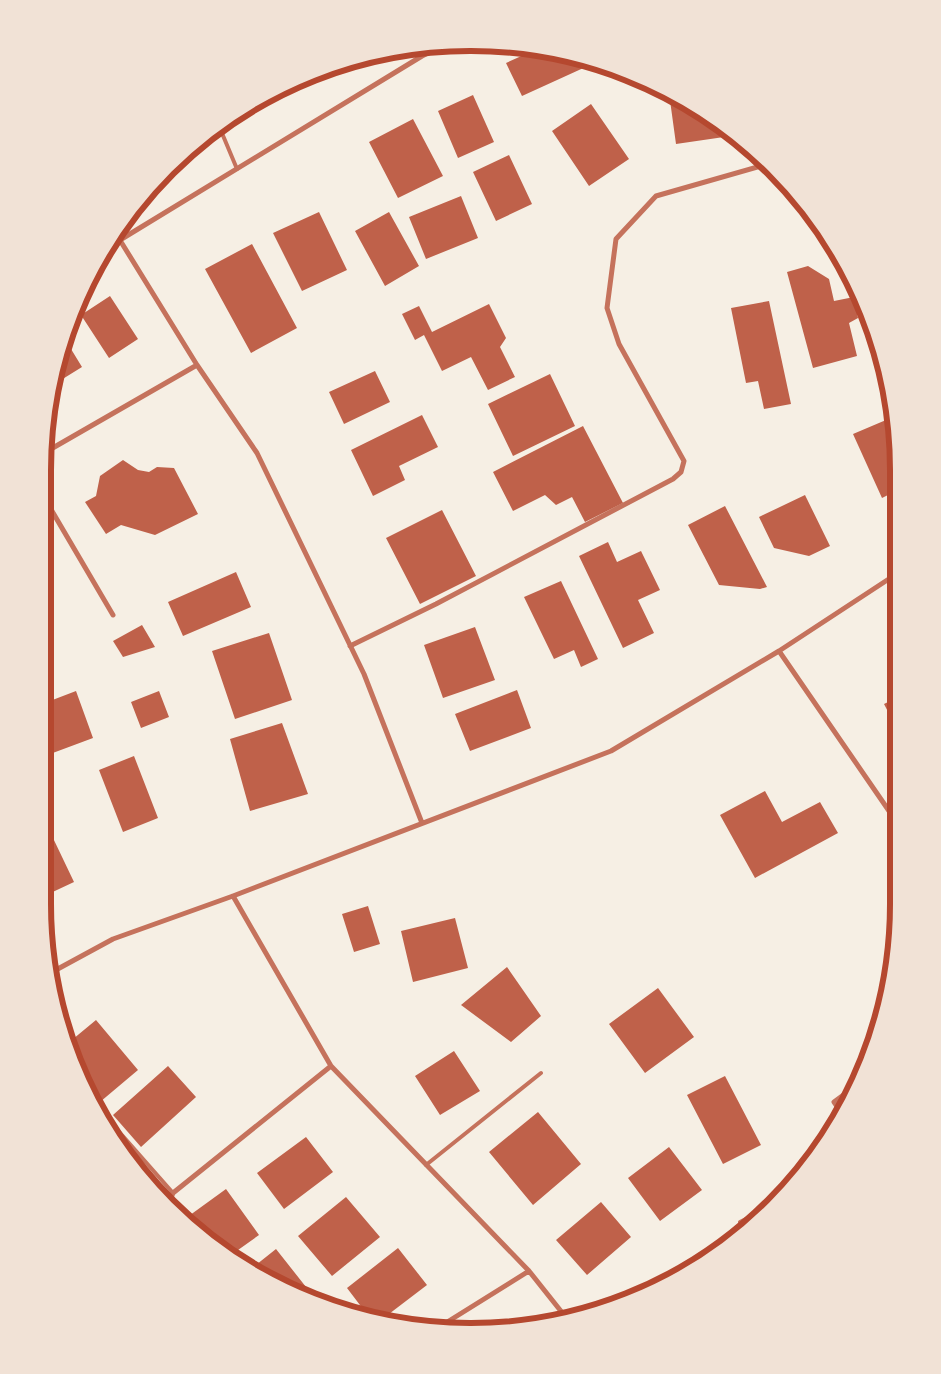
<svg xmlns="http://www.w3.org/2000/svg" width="941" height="1374" font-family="Ubuntu,sans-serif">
<rect width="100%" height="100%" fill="#f6efe4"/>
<path fill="#bf614a" d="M537,49L554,51L589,61L590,65L522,96L506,63Z
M669,93L708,114L722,126L724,137L676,144Z
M473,95L494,142L458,158L438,111Z
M591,104L629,159L589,186L552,131Z
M413,119L443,176L398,198L369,142Z
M509,155L532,204L496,221L473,172Z
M461,196L478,238L426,259L409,217Z
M319,212L347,270L302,291L273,233Z
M389,212L419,266L385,286L355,231Z
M252,244L297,328L251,353L205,269Z
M808,266L829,279L834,301L854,297L858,318L849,323L857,356L813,368L787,272Z
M110,296L138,339L109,358L81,315Z
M769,301L791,404L764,409L758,381L746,383L731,308Z
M489,304L506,338L500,347L515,377L488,390L471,357L442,371L424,335L415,340L402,314L419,306L432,332Z
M64,349L65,352L71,349L82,367L61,380L56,372Z
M375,371L390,402L344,424L329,392Z
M550,374L575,426L513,456L488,404Z
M422,415L438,447L399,466L405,480L373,496L351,450Z
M886,420L896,440L898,490L882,498L853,434Z
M583,426L623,503L585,522L572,497L556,505L545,495L513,511L493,472Z
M123,460L138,470L149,472L157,467L174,468L198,514L155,535L121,525L106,534L85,502L96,496L100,476Z
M805,495L830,546L809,556L774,548L759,517Z
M725,506L767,587L760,589L719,585L688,525Z
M442,510L476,576L420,604L386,538Z
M608,542L617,562L641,551L660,590L638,600L654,633L623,648L579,556Z
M236,572L251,607L183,636L168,602Z
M561,581L598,659L581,667L574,650L554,659L524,597Z
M42,603L50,613L42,619Z
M142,625L155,647L123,657L113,641Z
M475,627L495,680L443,698L424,645Z
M269,633L292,700L235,719L212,651Z
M517,690L531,728L470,751L455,714Z
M76,691L93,738L42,757V704Z
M159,691L169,717L141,728L131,702Z
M898,697V731L884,704Z
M282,723L308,794L250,811L230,739Z
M134,756L158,818L123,832L99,770Z
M765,791L782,822L820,802L838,833L755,878L720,815Z
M42,815L74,882L42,897Z
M368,906L380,944L354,952L342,914Z
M455,918L468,968L413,982L401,931Z
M507,967L541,1016L511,1042L461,1005Z
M658,988L694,1037L645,1073L609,1024Z
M96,1020L138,1070L100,1102L90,1091L67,1044Z
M454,1051L480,1091L440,1115L415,1076Z
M168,1066L196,1097L141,1147L113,1115Z
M725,1076L761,1145L723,1164L687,1095Z
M538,1112L581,1164L533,1205L489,1152Z
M306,1137L333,1172L284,1209L257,1173Z
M669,1147L702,1190L660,1221L628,1178Z
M226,1189L259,1235L231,1255L210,1243L186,1218Z
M346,1197L380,1237L332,1276L298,1236Z
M601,1202L631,1237L587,1275L556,1240Z
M398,1248L427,1285L385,1317L366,1313L347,1288Z
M276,1249L306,1287L297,1294L252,1268Z"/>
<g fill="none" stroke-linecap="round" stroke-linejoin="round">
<path stroke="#c5725c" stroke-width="4" d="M219,126L237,169
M99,1109L173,1193
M426,1165L541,1073
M740,1222L775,1204"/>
<path stroke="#c5725c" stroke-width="5" d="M416,48L422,56
M118,237L197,365L257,453L364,674L422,823
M120,240L422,56L444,45
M44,453L197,365
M42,494L113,615
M350,646L436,604L673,479L681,472L684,461L619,344L607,308L616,239L656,196L768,164
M779,651L898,824
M233,896L331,1066L529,1271L564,1315L565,1319
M54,971L113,939L233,896L611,751L779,651L898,573
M841,1112L834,1102L857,1085
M170,1200L173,1193L331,1066
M436,1329L529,1271"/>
</g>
<path d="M0 0H941V1374H0ZM470 51H471A419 419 0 0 1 890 470V904A419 419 0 0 1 471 1323H470A419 419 0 0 1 51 904V470A419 419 0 0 1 470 51Z" fill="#f1e2d6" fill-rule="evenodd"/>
<path fill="none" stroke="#b5482f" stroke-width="6" d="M470 51H471A419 419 0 0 1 890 470V904A419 419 0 0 1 471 1323H470A419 419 0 0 1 51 904V470A419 419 0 0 1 470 51Z"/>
</svg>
